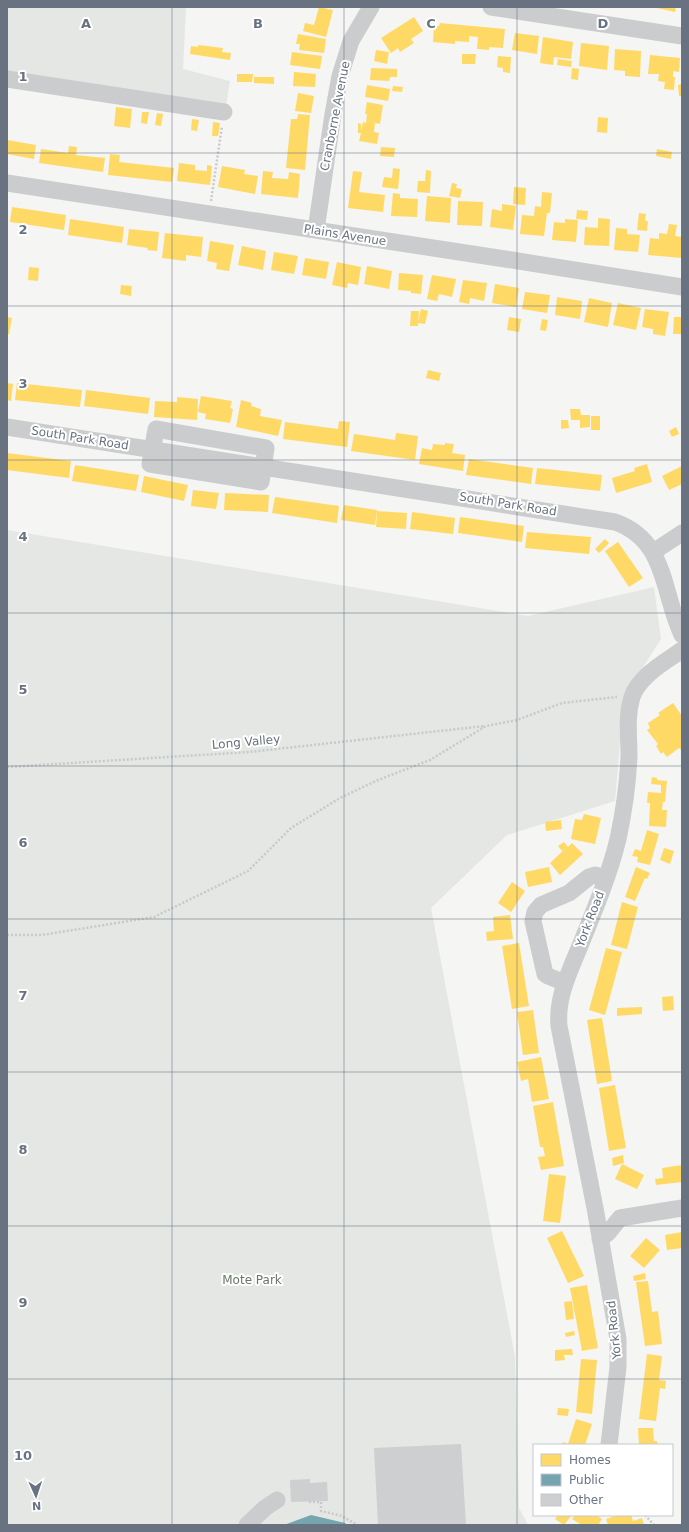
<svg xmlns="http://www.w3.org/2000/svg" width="689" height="1532" font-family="'DejaVu Sans',sans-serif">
<rect width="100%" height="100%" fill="#f5f5f4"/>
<path fill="#e4e7e3" d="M7,7H186L183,69L230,81L226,106L7,74Z
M7,530L528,616L654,587L661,639L624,697L615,801L507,835L431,908L515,1357L519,1508L528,1525H7Z"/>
<path fill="#ffd966" d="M319,7L333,10L326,37L303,31L305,23L314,25Z
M652,7H676L675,12Z
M414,17L423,31L411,39L414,43L400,52L398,48L391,53L381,38Z
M440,23L505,29L503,48L489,47V50L477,49L478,37L469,36V42L455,41V44L433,42L434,26H439Z
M515,33L539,36L537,54L512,50Z
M298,34L326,39L324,53L299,50L300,44H296Z
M543,37L573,42L571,59L554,57L553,65L540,63Z
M581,43L609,46L607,70L579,66Z
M198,45L223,48L222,52L231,53L230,60L190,54L191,46L198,47Z
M615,49L641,51L640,77L625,76V71L614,70Z
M376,50L389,52L387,64L374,61Z
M292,52L322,56L320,69L290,65Z
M462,54H476L475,64H462Z
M650,55L680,58L679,72L673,71V77H675L674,90L664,89L665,82L658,81L659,74H648Z
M498,56L511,57L510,73L503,72V68L497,67Z
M558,59L572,61L571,67L557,65Z
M371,68L397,69V77H390L389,81L370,80Z
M572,68L579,69L578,80L571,79Z
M294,72L316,74L315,87L293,86Z
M237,74H253L252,82H237Z
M254,77H274V84L254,83Z
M682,84V96H679L678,85Z
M367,85L390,89L388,101L365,97Z
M393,86L403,87L402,92L392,91Z
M298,93L314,96L311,113L295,111Z
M367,102L383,105L380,124L375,123L374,132L379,133L377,144L359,141L361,133H358V123L361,124V131L363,122L366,123L367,114H365Z
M116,107L132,109L130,128L114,126Z
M142,112H149L147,124L141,123Z
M157,113L163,114L161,126L155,125Z
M298,114L310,115L305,170L286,168L291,119H297Z
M598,117L608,118L607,133L597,132Z
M192,119L199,120L197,131L191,130Z
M213,122L220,123L218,136H212Z
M7,140L36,145L34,159L7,154Z
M69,146L77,147L76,155L105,158L103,172L39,163L41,149L68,153Z
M381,147L395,148L394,157L380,156Z
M657,149L672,152L671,159L656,156Z
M110,154L120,155L119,162L174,168L172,182L108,175Z
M179,163L195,165V170L207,171V165L212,166L210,185L177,181Z
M222,166L245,170L244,174L258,176L255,194L218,187Z
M393,168L400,169L398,189L382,187L384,177L392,178Z
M426,170L431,171L430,193L417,192L418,181H425Z
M263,171L273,172L272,178L288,179L289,172L300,174L298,198L261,194Z
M353,171L362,172L359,192L385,195L383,212L348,208Z
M452,183L457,184L456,188L462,189L460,198L449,196Z
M514,187L526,188L525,205L513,204Z
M542,192L552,193L550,213H547L544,236L520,234L522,215L534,216L535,206L541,207Z
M393,193L400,194V198L418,199L417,217L391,216Z
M427,196L451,198L450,223L425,221Z
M458,201L483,202L482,226L457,225Z
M502,204L516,206L513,230L490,227L492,209L502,211Z
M12,207L66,215L64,230L10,222Z
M577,210L588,211L587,220L576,219Z
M639,213L646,214L645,221H648L647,231L637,230Z
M598,218L610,219L609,246L584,245L585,227L598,228Z
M70,219L124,227L122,243L68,235Z
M565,219L578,220L576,242L552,240L554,222L565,223Z
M669,224L677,225L675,236L682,237V258L648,255L650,238L659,239V233L667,234Z
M616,228L627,229V234L640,235L638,252L614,250Z
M129,229L159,232L157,251L147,250L148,248L127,245Z
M165,233L203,237L201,257L186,255V261L162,258Z
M210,241L234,245L229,271L216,269L217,263L207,261Z
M242,246L266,251L263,270L238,265Z
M274,252L298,256L294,274L271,270Z
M305,258L329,262L326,279L302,275Z
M337,262L361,267L358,285L348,283L347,288L332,285Z
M367,266L392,271L389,289L364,284Z
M29,267L39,268L38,281L28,280Z
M399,273L423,275L421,294L411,293V291L398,290Z
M432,275L456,279L452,297L439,294L437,301L427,299Z
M463,280L487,283L484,301L470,298L469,304L459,302Z
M495,284L519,288L516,307L492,303Z
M121,285L132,286L131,296L120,294Z
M525,292L550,295L547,313L522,309Z
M557,297L582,301L580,319L555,315Z
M589,298L612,303L608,327L584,322Z
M618,303L641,308L636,330L613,325Z
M421,309L428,311L425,324L418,323Z
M645,309L669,312L665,336L653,334V329L642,327Z
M411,311H419L418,326H410Z
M7,317L12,318L9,334H7Z
M509,317L521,319L519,332L507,330Z
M674,317H682V334H673Z
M542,319L548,320L546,331L540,330Z
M428,370L441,373L439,381L426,378Z
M7,383L13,384L11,401L7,400Z
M17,383L82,390L80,407L15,400Z
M86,390L150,398L148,414L84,406Z
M201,396L232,401L230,408L233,409L230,423L205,419L206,414L198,412Z
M177,397L198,399L197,420L154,417L155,401L177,402Z
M241,400L252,403L251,406L261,409L260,416L282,420L278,436L236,427Z
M570,409H580L581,415H590V427L580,428V420H571Z
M591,416H600V430H591Z
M561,420H568L569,428L561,429Z
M339,421L350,422L347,447L283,439L285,422L338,429Z
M676,427L679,434L672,437L669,431Z
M396,433L418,436L415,460L351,451L354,434L395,440Z
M445,443L454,444L452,453L465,455L463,471L419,464L422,448L432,450L433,444L445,445Z
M7,453L71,461L69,478L7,470Z
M469,459L533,468L531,484L466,475Z
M647,464L652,482L616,493L612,478L635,471L634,468Z
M75,465L139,475L136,491L72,481Z
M682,466V484L669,490L662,476Z
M537,468L602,475L600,491L535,484Z
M144,476L188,485L184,501L141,492Z
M193,490L219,493L216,509L191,506Z
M225,493L269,495L268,512L224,510Z
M275,497L339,506L337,523L272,513Z
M344,505L377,510L375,525L341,520Z
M377,511L407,513L406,529L376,527Z
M412,512L455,518L453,534L410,529Z
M460,517L524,526L522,542L458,533Z
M527,532L591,537L589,554L525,548Z
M605,539L609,543L599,553L595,549Z
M618,542L643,578L629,587L605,551Z
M673,703L682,716V750L679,748L667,757L663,752L661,754L656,746L658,744L647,730L650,728L648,723L660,715L658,713Z
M652,777L657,778V780L667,781L665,802H663L662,810H667L666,827L649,826L650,803H647L648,792L661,793V785L651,784Z
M584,814L601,818L595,844L571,839L575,819L582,820Z
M561,820L562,829L546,831L545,822Z
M647,830L659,834L650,865L637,862L638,857L632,856L635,849L641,851Z
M564,842L568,847L572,843L583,854L560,875L550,863L566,848L562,851L558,846Z
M664,848L674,851L670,864L660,860Z
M549,867L552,882L528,887L525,872Z
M636,867L650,873L647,879L645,878L635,901L625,897Z
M512,882L525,891L511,912L498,903Z
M622,902L638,907L627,949L611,945Z
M510,915L513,939L487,941L486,932L494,931L493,917Z
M519,943L529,1006L512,1009L502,946Z
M606,948L622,952L605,1015L589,1010Z
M673,996L674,1010L663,1011L662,997Z
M642,1007V1014L617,1016V1008Z
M533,1010L539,1053L523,1055L517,1012Z
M602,1018L612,1081L597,1084L587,1020Z
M541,1057L549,1099L532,1102L528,1079L521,1081L517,1062Z
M615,1085L626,1148L609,1151L599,1088Z
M553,1102L564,1166L541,1170L538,1157L545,1156L543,1147H540L533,1106Z
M623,1155L624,1163L613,1166L612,1158Z
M622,1164L644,1175L637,1189L615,1179Z
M682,1165V1182L656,1185L655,1179L663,1178L662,1168Z
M549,1174L566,1176L560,1223L543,1221Z
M562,1231L584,1276L568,1283L547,1238Z
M682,1232V1248L667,1250L665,1235Z
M646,1238L660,1250L644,1268L630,1256Z
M645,1273L646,1279L634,1281L633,1276Z
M648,1281L652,1312L658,1311L662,1344L645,1346L636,1282Z
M587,1285L598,1348L582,1351L570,1288Z
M572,1301L574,1319L566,1320L564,1302Z
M574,1331L575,1335L566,1337L565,1333Z
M572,1349L573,1355H564L565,1360L555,1361V1350Z
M647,1354L662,1356L659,1380L666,1381L665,1389L660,1388L656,1421L639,1419Z
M581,1359L597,1360L592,1414L576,1412Z
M558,1408L569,1409L568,1416L557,1415Z
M576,1419L592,1424L585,1445H562L563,1442L568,1444Z
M638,1428H653L654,1441H657V1445H639Z
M558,1515H572L564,1525L555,1519Z
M575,1515H596L602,1519L598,1525H582L572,1519Z
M618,1515H631L633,1521L642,1518L644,1525H608L606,1519Z"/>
<path fill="#76a5af" d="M311,1515L345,1523L347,1525H284Z"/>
<path fill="#cecfd0" d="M461,1444L466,1525H378L374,1448Z
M310,1479V1483L327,1482L328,1501L291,1502L290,1480Z"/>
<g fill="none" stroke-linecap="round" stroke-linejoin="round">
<path stroke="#c8c9ca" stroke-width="2.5" stroke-dasharray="2 2" stroke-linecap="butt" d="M211,201L222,126
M7,767L249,752L485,726
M7,935H42L154,917L248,871L291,828L340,798L378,780L430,760L486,726L517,720L562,703L617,697
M309,1502H321V1511L342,1516L357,1525
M645,1515L654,1525"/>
<path stroke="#cbcccd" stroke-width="17" d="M491,7L682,36
M7,79L224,112
M7,183L505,259L682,287
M316,230L333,114L340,76L351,41L371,7
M7,427L615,522C667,540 662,593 682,635
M156,429L266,448L261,482L150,464Z
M653,552L682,533
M565,983L548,976L545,974L533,921L535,912L541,905L569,893L589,877L595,875L606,878
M600,1239L608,1233L620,1218L682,1208
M609,1445L618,1367V1339L595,1208L559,1026C556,994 573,965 584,936C597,904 610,872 618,839C624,811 628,783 629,755C629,736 626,716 632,697C639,676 665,662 682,650
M247,1525L265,1508L277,1500"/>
</g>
<path fill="none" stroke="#687281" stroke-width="1" stroke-opacity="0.55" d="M172,7V1525M344,7V1525M517,7V1525M7,153H682M7,306H682M7,460H682M7,613H682M7,766H682M7,919H682M7,1072H682M7,1226H682M7,1379H682"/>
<g text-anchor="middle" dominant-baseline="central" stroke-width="4" stroke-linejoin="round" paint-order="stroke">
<g font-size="12" fill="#687281" stroke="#fff">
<text transform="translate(335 116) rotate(-79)">Cranborne Avenue</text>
<text transform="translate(345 235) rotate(9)">Plains Avenue</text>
<text transform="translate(80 438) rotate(9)">South Park Road</text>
<text transform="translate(508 504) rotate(9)">South Park Road</text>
<text transform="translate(246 742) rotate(-5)">Long Valley</text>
<text transform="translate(590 919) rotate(-69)">York Road</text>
<text transform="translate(614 1330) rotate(-96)">York Road</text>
</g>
<g font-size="12" fill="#677966" stroke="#fff">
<text x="252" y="1280">Mote Park</text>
</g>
</g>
<g font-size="13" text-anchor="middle" font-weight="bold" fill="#687281" stroke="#fff" stroke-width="4" stroke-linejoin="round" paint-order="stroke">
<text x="86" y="28">A</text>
<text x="258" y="28">B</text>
<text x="431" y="28">C</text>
<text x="603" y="28">D</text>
<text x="23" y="81">1</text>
<text x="23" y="234">2</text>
<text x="23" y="388">3</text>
<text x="23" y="541">4</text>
<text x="23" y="694">5</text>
<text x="23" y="847">6</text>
<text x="23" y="1000">7</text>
<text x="23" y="1154">8</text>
<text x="23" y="1307">9</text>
<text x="23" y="1460">10</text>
</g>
<rect width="689" height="1532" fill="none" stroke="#687281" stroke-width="16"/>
<rect x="533" y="1444" width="140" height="72" fill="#ffffff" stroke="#c3c7cd"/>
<rect x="541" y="1454" width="20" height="12" fill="#ffd966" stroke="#c3c7cd"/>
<text x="569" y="1464" font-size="12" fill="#687281">Homes</text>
<rect x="541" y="1474" width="20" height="12" fill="#76a5af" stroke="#c3c7cd"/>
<text x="569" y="1484" font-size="12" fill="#687281">Public</text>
<rect x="541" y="1494" width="20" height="12" fill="#cecfd0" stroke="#c3c7cd"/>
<text x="569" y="1504" font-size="12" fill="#687281">Other</text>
<g transform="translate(36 1496) rotate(177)" stroke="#ffffff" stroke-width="3" paint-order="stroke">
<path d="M0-3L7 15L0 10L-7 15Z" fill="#687281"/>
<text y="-6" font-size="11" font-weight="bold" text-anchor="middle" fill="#687281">N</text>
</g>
</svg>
